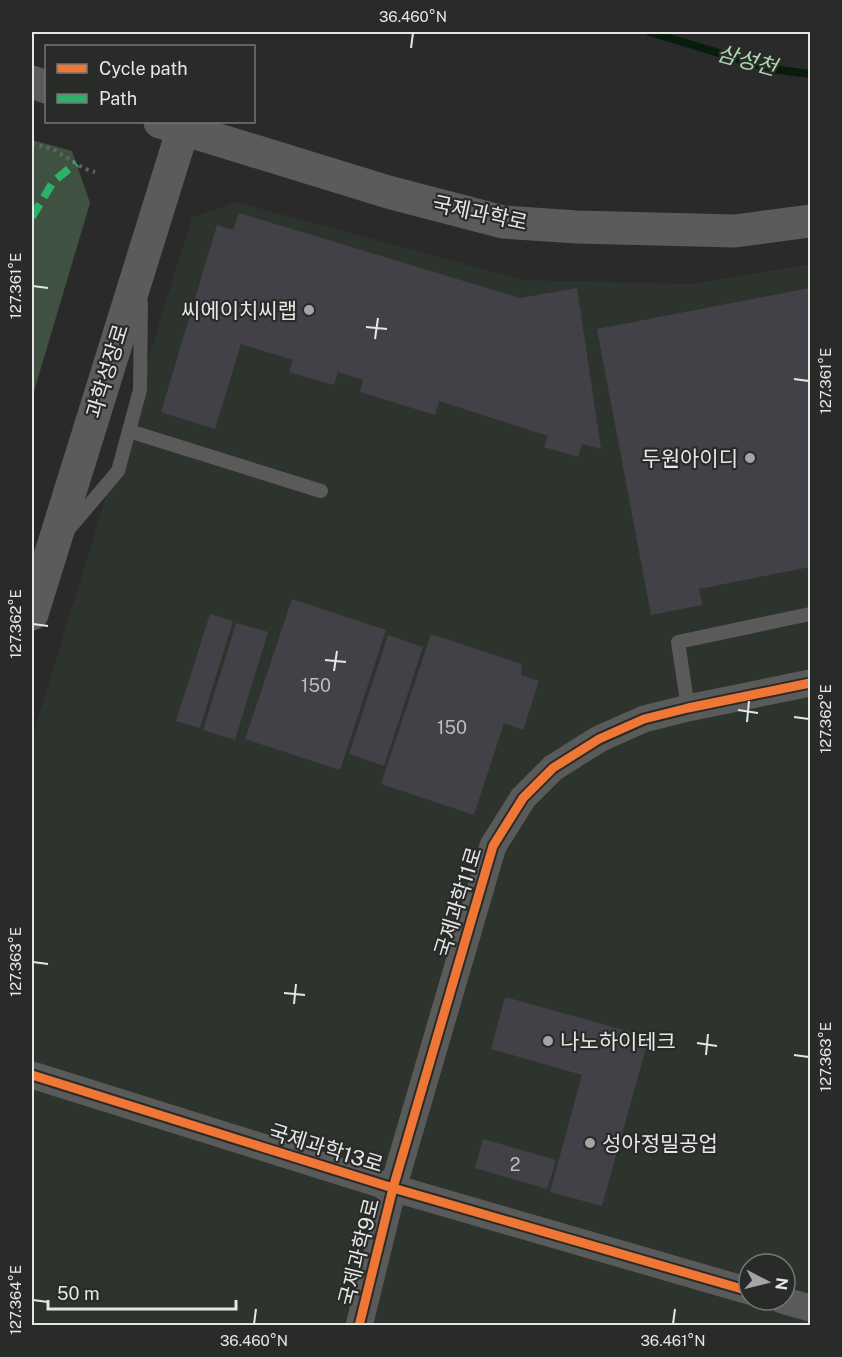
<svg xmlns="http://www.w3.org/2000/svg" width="842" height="1357" font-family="'Public Sans','Noto Sans KR',sans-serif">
<rect width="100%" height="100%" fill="#2a2a2a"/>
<path fill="#2d342d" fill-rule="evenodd" d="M236,202L524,280L692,284L810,264V1325L32,1326V738L192,217ZM749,1264H785V1300H749Z"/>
<path fill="#3f5140" d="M32,140L72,151L90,203L32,398Z"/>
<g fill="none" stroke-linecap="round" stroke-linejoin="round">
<path stroke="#071c0b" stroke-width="8" d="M650,32L771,69L810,74"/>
</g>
<path fill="#414147" d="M239,213L520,298L577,288L601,449L582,444L578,457L544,447L548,436L439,401L435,415L360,392L363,380L338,372L334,385L289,372L293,360L241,344L215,429L161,412L217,225L233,230Z
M810,288V567L699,589L702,605L651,615L597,329Z
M292,599L386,630L340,770L245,739Z
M210,614L233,621L200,728L176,721Z
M236,623L268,632L235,740L203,730Z
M431,634L522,664L521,675L539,681L523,730L504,723L474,815L381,784Z
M388,635L423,647L384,766L349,754Z
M505,997L649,1037L602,1206L550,1192L582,1075L491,1049Z
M483,1139L556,1160L547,1189L475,1168Z"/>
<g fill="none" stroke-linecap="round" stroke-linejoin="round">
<path stroke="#636363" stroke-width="4" stroke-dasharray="3 4.5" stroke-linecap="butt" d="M32,144L53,149L83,168L95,172"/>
<path stroke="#5a5a5a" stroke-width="14" d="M129,431L321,491
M68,530L118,471L140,390L141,303
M688,708L678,642L810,614"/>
<path stroke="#5a5a5a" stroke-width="27" d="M32,1075L393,1188L749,1291
M782,1300L810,1308
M359,1326L393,1188L493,846L523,798L553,768L599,739L644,719L688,708L810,683"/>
<path stroke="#5b5b5b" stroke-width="33" d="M32,82L46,87
M160,122L388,192L503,222L577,227L735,231L810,221
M32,614L183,129"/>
<path stroke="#2db169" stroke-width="8" stroke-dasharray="15 8" stroke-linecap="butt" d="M32,217L53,182L76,163"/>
<g stroke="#292b29" stroke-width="13">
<path id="cycleway" d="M32,1075L393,1188L749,1291
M359,1326L393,1188L493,846L523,798L553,768L599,739L644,719L688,708L810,683"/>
</g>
<use href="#cycleway" stroke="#f07635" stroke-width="9"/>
</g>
<path fill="none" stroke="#e5e6e5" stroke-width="2" d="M411,48L413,33M33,286L48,288M366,327L387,329M375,339L378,318M794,379L809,381M33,624L48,626M325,660L346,662M334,671L337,651M738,710L758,713M794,717L809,719M747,722L749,701M33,962L48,964M284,993L305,995M294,1004L296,984M697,1043L717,1046M706,1055L708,1034M794,1055L809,1057M33,1300L48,1302M254,1324L256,1309M673,1324L675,1309"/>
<g fill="#a4a4a4" stroke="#292b29" stroke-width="2">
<circle cx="309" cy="310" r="6"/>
<circle cx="750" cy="458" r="6"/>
<circle cx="548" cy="1041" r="6"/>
<circle cx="590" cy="1143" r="6"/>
</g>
<g text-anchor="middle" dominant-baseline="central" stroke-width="4.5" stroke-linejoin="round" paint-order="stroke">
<g font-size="18" fill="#bcbdbe">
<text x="316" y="685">150</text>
<text x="452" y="727">150</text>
<text x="515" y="1164">2</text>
</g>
<g font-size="21" fill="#e5e6e5" stroke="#292b29">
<text transform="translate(480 213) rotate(12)">국제과학로</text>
<text transform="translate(107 371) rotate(-73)">과학성장로</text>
<text transform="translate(458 902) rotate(-73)">국제과학11로</text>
<text transform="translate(326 1148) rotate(17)">국제과학13로</text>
<text transform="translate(359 1252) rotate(-76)">국제과학9로</text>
</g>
<g font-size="21" fill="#e5e6e5" stroke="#292b29" text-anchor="end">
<text x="297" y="310">씨에이치씨랩</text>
<text x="738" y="458">두원아이디</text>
<text x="560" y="1041" text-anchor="start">나노하이테크</text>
<text x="602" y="1143" text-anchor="start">성아정밀공업</text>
</g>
<g font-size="22" font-style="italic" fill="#aadaae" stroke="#292b29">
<text transform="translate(747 60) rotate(15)">삼성천</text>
</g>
</g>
<rect width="842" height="1357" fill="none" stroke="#292b29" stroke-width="66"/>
<rect x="45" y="45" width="210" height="78" fill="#292b29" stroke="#747674" stroke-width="1.5"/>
<rect x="57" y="64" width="30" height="9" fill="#f07635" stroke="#747674" stroke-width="1.5"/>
<text x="99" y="75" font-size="18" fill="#e5e6e5">Cycle path</text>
<rect x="57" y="94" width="30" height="9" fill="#2db169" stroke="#747674" stroke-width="1.5"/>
<text x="99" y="105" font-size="18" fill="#e5e6e5">Path</text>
<g transform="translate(767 1282) rotate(97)"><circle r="28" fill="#292b29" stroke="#747674" stroke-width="1.5"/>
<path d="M0-4.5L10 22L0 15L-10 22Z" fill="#a4a4a4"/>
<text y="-9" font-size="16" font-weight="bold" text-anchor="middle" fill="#e5e6e5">N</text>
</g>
<path d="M48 1300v9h188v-9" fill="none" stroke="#e5e6e5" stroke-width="3"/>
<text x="57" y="1300" font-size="18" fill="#e5e6e5" stroke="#292b29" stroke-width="4.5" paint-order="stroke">50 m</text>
<rect x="33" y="33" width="776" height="1291" fill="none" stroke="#e5e6e5" stroke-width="2"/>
<g font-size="15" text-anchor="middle" fill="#e5e6e5">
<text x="413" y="22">36.460°N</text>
<text transform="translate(16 286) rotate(-90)" y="5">127.361°E</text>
<text transform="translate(826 381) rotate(-90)" y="5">127.361°E</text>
<text transform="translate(16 624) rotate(-90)" y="5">127.362°E</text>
<text transform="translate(826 719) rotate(-90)" y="5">127.362°E</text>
<text transform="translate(16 962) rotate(-90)" y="5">127.363°E</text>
<text transform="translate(826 1057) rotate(-90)" y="5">127.363°E</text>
<text transform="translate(16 1300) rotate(-90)" y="5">127.364°E</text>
<text x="254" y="1346">36.460°N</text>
<text x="673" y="1346">36.461°N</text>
</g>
</svg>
